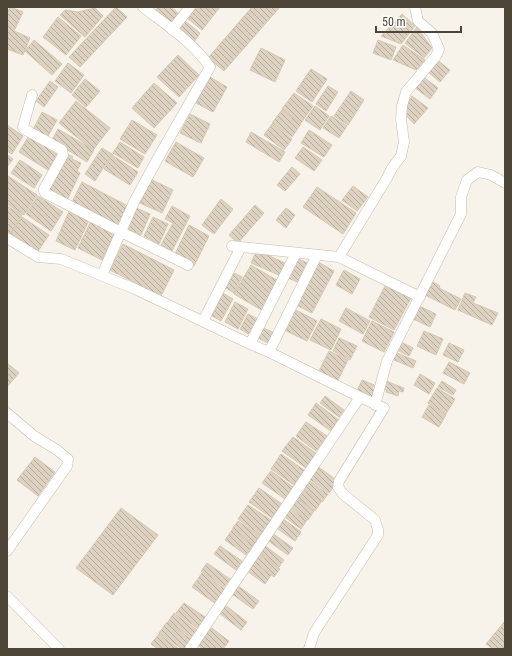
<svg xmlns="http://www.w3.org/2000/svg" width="512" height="656" font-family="'Roboto Condensed',sans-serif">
<defs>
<pattern id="building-back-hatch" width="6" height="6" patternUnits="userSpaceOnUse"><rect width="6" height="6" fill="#ddd2c1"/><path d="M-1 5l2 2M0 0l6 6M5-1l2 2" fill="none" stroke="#b5ac9e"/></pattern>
</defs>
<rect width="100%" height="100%" fill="#f7f3eb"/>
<path fill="url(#building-back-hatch)" stroke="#d6c7b1" d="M10,7L23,12L14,31L30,38L23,55L7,49V14Z
M116,7L127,17L80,67L69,57Z
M158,7H171L178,13L171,22L156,10Z
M196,7H220L202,30L187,18Z
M252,7H280L224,71L208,58Z
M95,8L103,16L85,37L60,15L65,10L78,12Z
M402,14L415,26L401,44L381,36Z
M58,17L81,36L66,55L43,37Z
M185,21L200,33L194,42L178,30Z
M417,27L432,48L424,58L405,43Z
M34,40L62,64L52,75L25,51Z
M378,40L396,47L391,60L373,53Z
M403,45L425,60L416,70L393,60Z
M261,48L285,60L275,82L250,70Z
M178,55L199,75L179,97L157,77Z
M436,59L450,70L440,82L427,71Z
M68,63L84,75L71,93L55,81Z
M311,69L327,79L312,102L296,91Z
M422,76L438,88L430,99L414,87Z
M210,77L227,87L213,112L196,103Z
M85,79L100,91L86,107L72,95Z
M50,81L58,87L44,107L36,101Z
M154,83L177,103L154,128L132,108Z
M328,86L338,92L326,111L316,104Z
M351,91L364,100L348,125L334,116Z
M294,93L313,106L301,123L282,109Z
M412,96L428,108L414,124L403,112Z
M76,101L110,128L93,150L59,123Z
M315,106L329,116L320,130L305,120Z
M282,110L301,124L292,137L272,123Z
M42,112L57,120L47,138L34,128Z
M190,114L210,124L201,143L180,133Z
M331,116L347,126L339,138L323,128Z
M132,120L157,135L145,154L120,139Z
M272,124L292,139L284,150L264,135Z
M7,125L23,136L12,154L7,151Z
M58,129L94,150L87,162L52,140Z
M309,130L332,145L324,157L301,143Z
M251,132L285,152L279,162L246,142Z
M30,134L59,152L48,170L19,152Z
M120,142L144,157L138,168L113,153Z
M176,142L204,158L193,177L165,161Z
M303,147L322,160L314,171L295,158Z
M102,148L112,154L95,181L85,174Z
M65,153L73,157L72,159L81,163L77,171L80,173L67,200L48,191Z
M7,155L13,159L7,167Z
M112,155L138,172L130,185L104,169Z
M20,160L42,175L34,188L11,173Z
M292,167L300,174L285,191L277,185Z
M8,176L37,195L24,215L7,204Z
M150,179L173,190L162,213L138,202Z
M82,182L128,206L118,226L72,202Z
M353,186L368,197L357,211L342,200Z
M317,187L356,213L343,234L303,207Z
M38,196L63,212L51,231L26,214Z
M221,199L233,209L214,234L202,225Z
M255,205L264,213L238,243L229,235Z
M7,206L22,215L8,237H7Z
M172,206L190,216L172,251L161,245L173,223L165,219Z
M136,208L150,214L141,235L126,228Z
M286,208L295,215L286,228L276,220Z
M70,209L90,218L75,250L56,241Z
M22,217L49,235L36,254L9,236Z
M153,217L168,224L159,244L144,236Z
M92,219L116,231L102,260L78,248Z
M189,225L209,236L194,266L174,256Z
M123,244L174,270L161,296L110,270Z
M257,250L287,264L281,276L251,263Z
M296,258L310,264L302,284L288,278Z
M318,262L334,271L312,313L296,305Z
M251,265L280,282L263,311L234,294Z
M344,270L360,279L352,294L336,285Z
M230,271L242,277L234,293L223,286Z
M430,280L440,286L439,288L461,299L455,310L423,294Z
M386,284L411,298L394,330L369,317Z
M221,292L233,299L221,321L209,314Z
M465,293L476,297L473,303L498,313L492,325L458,310Z
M235,302L248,309L238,329L225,322Z
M417,305L436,314L430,327L411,318Z
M292,308L317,321L307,341L282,329Z
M346,308L370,321L363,334L339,321Z
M248,314L260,320L252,336L240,329Z
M321,319L341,329L331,350L310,340Z
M372,321L394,332L384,352L362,341Z
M261,327L275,333L270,344L256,337Z
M424,331L443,339L436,355L417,346Z
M339,338L357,346L350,360L333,351Z
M401,342L413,348L409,356L397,350Z
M449,343L464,350L458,362L443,355Z
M329,351L348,360L337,382L318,373Z
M395,352L416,361L413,368L392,359Z
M449,362L470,373L464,384L443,373Z
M7,363L19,373L7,387Z
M420,374L435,383L429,394L414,385Z
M362,380L374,385L372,389L376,390L372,400L356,393Z
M386,381L404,388L403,392L399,391L398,396L386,392L387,390L383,388Z
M442,381L456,390L453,395L438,387Z
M437,388L455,399L446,414L428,403Z
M325,396L344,410L339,417L320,403Z
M316,403L339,420L331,431L308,415Z
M429,405L446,415L439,427L422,417Z
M306,422L327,436L316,451L296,436Z
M293,437L317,454L306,468L282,451Z
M281,454L304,470L294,485L271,469Z
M35,457L55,472L38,496L17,480Z
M317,466L338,481L329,493L308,478Z
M271,471L293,487L285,499L262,483Z
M307,479L328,494L322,502L301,488Z
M259,488L282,504L272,518L249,502Z
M301,488L321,502L315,511L295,497Z
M295,497L314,511L308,520L289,506Z
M248,505L271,520L260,535L238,519Z
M288,507L307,520L301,529L282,515Z
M121,508L158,535L113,595L76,568Z
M282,518L301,532L295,541L275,527Z
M238,521L260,536L254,545L232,529Z
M232,530L253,545L246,555L225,540Z
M272,533L293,548L288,555L267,540Z
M264,545L284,560L279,567L259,553Z
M220,546L242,561L236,570L214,554Z
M259,554L280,569L274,577L253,562Z
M254,562L271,575L265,584L247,571Z
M207,563L230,579L224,587L201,571Z
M202,573L226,590L216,604L192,587Z
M238,586L259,601L253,609L232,594Z
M184,603L205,617L197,628L176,613Z
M225,605L247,622L241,630L219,613Z
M174,613L197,630L192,638L168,622Z
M505,621V649H493L486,644Z
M167,622L191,639L185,649H182L159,633Z
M209,626L229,641L223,649H203L196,644Z
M159,634L179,649H158L151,644Z"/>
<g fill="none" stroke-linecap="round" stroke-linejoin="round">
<g stroke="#c4bbac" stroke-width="11">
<path id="minor" d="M172,30L190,7
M32,95L23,127L24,129L62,150L63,155L44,189V191L45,193L113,228L188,265
M7,238L38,257L61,259L135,289L250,344L269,352L360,397
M232,246L339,257L420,297
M339,257L387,178L392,168L401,156L404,142L401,119L402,106L406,92L436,56L439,49L432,33L418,21L415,7
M102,275L134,202L158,158L210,67C193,42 166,25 143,7
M203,321L241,247
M250,344L296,253
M269,352L317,255
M375,405L387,361L461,214V197L467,180L478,172L491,175L505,183
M7,413L34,436L57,450L68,459L67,466L7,551
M7,596L59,649
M190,649L360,397L384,408L339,481L338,487L343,494L375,520L378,530V535L314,633L309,649"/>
</g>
<use href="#minor" stroke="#fff" stroke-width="10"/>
</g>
<rect width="512" height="656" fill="none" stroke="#4c4437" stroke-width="16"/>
<path d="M376 26v6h85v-6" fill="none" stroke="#4c4437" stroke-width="2"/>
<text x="382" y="26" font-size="12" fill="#4c4437" stroke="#ffffff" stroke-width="3" paint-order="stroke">50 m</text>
</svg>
